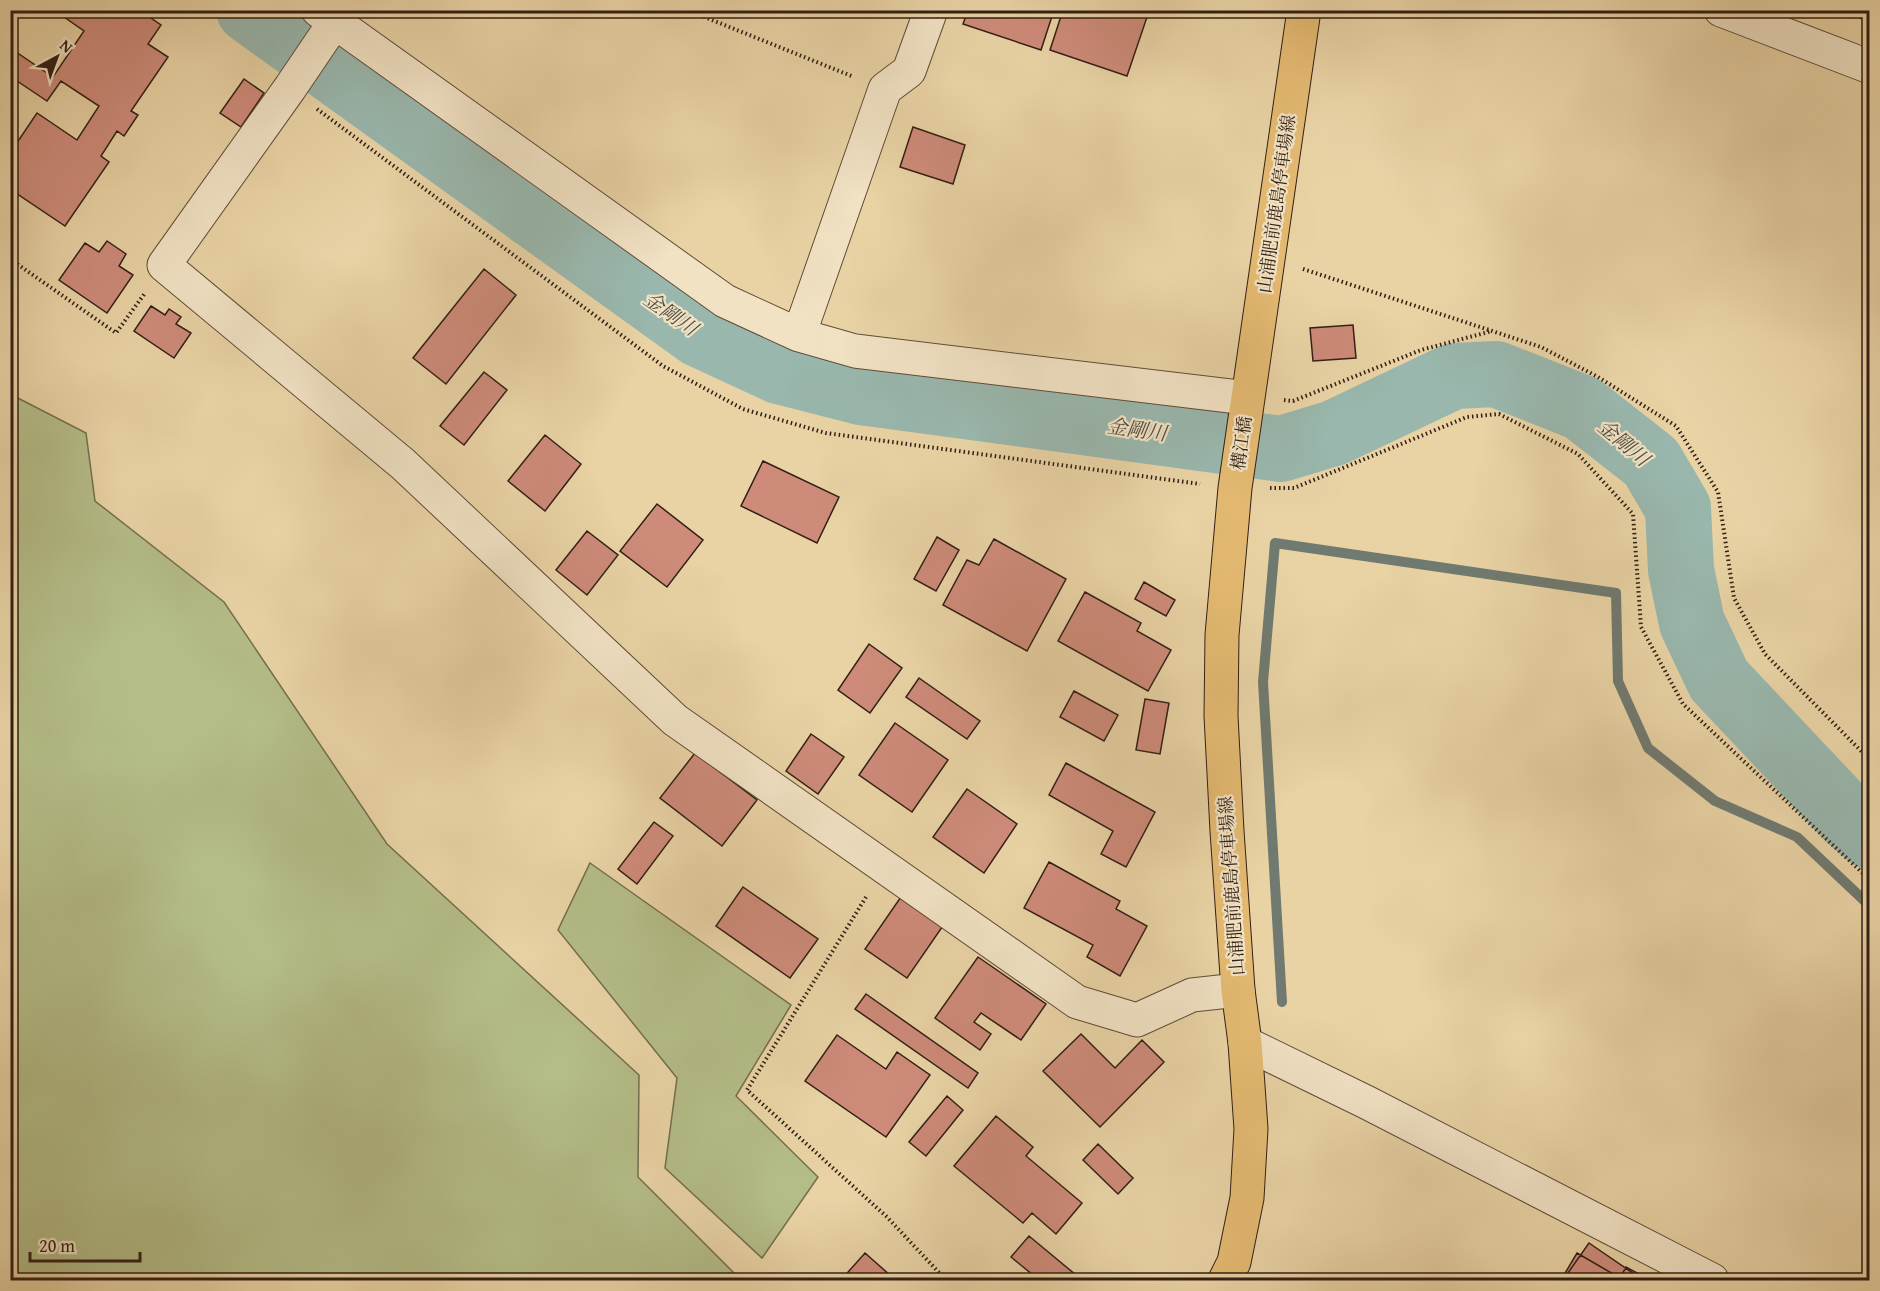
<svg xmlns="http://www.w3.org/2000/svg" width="1880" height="1291" font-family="'Gentium Book Plus','Noto Serif JP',serif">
<rect width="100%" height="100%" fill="#e9d3a5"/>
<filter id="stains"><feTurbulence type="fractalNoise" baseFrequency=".00333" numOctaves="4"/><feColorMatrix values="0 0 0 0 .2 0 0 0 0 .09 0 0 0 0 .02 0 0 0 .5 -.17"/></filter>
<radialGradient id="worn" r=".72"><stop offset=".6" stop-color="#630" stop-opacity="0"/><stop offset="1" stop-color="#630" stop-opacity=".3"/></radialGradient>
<path fill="#b4bd88" stroke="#736e4e" stroke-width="1.5" d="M10,394L86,433L95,501L224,602L387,844L639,1075L638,1177L741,1280H11Z
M590,863L791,1005L736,1096L818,1177L762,1258L665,1168L677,1078L558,930Z"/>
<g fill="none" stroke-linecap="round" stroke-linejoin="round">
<path stroke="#707a70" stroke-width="10" d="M1282,1002L1263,682L1275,543L1616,593L1618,681L1648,748L1715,801L1797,837L1870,906"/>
<path stroke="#99b7ad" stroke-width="66" d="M249,10L699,334L779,371L861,392L1281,449L1334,433L1454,376L1496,374L1582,408L1651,462L1678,508L1681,570L1692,623L1719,680L1850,819L1870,836"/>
</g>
<path fill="#ce8b7a" stroke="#321f14" stroke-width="1.5" d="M54,10H119L125,15L128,10H139L161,25L148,44L168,57L131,111L138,115L124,136L117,131L101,156L109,162L65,226L10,189V153L37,113L77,140L99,106L61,81L47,101L14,79L10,85V48L53,77L84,31Z
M968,10H1054L1041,50L963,24Z
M1063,10H1127L1147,17L1127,76L1050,50Z
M1840,10H1870V22Z
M244,79L264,93L241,127L220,113Z
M913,127L965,145L953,184L900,167Z
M107,241L126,254L119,266L133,275L107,313L59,280L85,243L99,252Z
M484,269L516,295L446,384L413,358Z
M151,306L165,315L169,309L181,317L176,324L191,333L174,358L134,331Z
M1353,325L1356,358L1313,361L1310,328Z
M484,372L507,390L464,445L440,426Z
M545,435L581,464L545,511L508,481Z
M763,461L839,497L817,543L741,506Z
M657,504L703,540L667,587L620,551Z
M587,531L618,555L587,595L556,570Z
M937,537L959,550L936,591L914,579Z
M994,539L1066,579L1027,651L943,605L967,560L979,565Z
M1144,582L1175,600L1166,616L1135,599Z
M1085,592L1141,623L1137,631L1171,650L1148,691L1058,641Z
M869,644L902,668L870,713L838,690Z
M919,678L980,721L967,739L906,697Z
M1074,691L1118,715L1104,741L1060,717Z
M1145,699L1169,703L1160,754L1136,750Z
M895,723L948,760L912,812L859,775Z
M811,734L844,757L818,794L786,771Z
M695,753L757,800L722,846L660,798Z
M1066,763L1155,812L1126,867L1101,854L1113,831L1049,795Z
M967,789L1017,824L984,873L933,837Z
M654,822L673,836L637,884L618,869Z
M1049,862L1120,901L1116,909L1147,926L1120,976L1087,957L1093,945L1024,908Z
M743,887L818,939L790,978L716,926Z
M905,891L947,920L907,978L865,949Z
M978,957L1046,1004L1021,1040L981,1013L974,1022L991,1034L980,1050L935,1018Z
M866,994L978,1073L968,1088L855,1009Z
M1081,1034L1115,1068L1142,1040L1164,1062L1100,1127L1043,1071Z
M837,1035L886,1069L897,1052L930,1075L886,1137L805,1081Z
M947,1096L963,1110L926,1156L909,1142Z
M996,1116L1033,1147L1026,1156L1082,1203L1056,1234L1032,1213L1023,1223L954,1166Z
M1098,1144L1133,1178L1118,1194L1083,1160Z
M1029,1236L1082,1280H1039L1011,1257Z
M1589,1243L1643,1280H1563Z
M865,1253L891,1276L887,1280H841Z
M1577,1253L1620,1278L1626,1267L1650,1280H1561Z"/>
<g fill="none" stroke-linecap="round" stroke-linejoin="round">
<g stroke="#604c38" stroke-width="35">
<path id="minor" d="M318,10L725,301L799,335L855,351L1247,398
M1721,10L1870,67
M334,23L290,88L164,265L403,464L675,720L1077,1002L1137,1020L1192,995L1238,990
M799,335L885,89L909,71L931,10
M1245,1043L1366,1102L1712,1280"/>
</g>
<g stroke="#321f14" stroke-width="35">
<path id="major" d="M1225,1280L1234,1262L1247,1198L1251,1129L1245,1043L1238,990L1227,831L1221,716L1222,635L1235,488L1304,10"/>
</g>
<path stroke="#321f14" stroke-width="4" stroke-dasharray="1.5 3" stroke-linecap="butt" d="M687,10L854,77
M317,109L663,366L743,409L826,433L1200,484
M10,259L116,333L145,293
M1303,269L1541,347L1598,377L1676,426L1718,492L1734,598L1765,654L1870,760
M1284,400L1293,401L1421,350L1492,331
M1270,488H1294L1467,417L1499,414L1578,454L1633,514L1641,627L1683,704L1870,880
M866,897L747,1090L887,1217L946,1280"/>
<use href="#minor" stroke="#f1e2c4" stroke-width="33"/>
<use href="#major" stroke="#e4ba72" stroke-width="33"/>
</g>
<g text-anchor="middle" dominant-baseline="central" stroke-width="4.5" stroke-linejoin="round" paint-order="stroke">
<g font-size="18" fill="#321f14" stroke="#f1e2c4">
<text transform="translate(1276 204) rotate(-82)">山浦肥前鹿島停車場線</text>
<text transform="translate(1241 443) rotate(-82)">構江橋</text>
<text transform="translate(1231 886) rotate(-94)">山浦肥前鹿島停車場線</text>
</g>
<g font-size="20" font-style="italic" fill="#514d42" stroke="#f1e2c4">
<text transform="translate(671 313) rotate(35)">金剛川</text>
<text transform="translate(1137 429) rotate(8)">金剛川</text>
<text transform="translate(1624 442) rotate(40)">金剛川</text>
</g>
</g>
<rect width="1880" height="1291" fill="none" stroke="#e9d3a5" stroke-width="36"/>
<rect x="12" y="12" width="1856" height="1267" fill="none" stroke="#321f14" stroke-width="3"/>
<rect x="18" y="18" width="1844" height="1255" fill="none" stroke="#321f14" stroke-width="1.5"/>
<g transform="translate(57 57) rotate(41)" stroke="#f1e2c4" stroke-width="4.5" paint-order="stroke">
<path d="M0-4.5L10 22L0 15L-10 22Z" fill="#321f14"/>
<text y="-9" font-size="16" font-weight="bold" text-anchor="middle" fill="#321f14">N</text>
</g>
<path d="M30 1252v9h110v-9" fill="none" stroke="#321f14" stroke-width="3"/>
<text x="39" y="1252" font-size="18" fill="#321f14" stroke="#f1e2c4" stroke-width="4.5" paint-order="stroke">20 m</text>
<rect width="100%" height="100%" filter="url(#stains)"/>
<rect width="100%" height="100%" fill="url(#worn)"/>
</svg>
